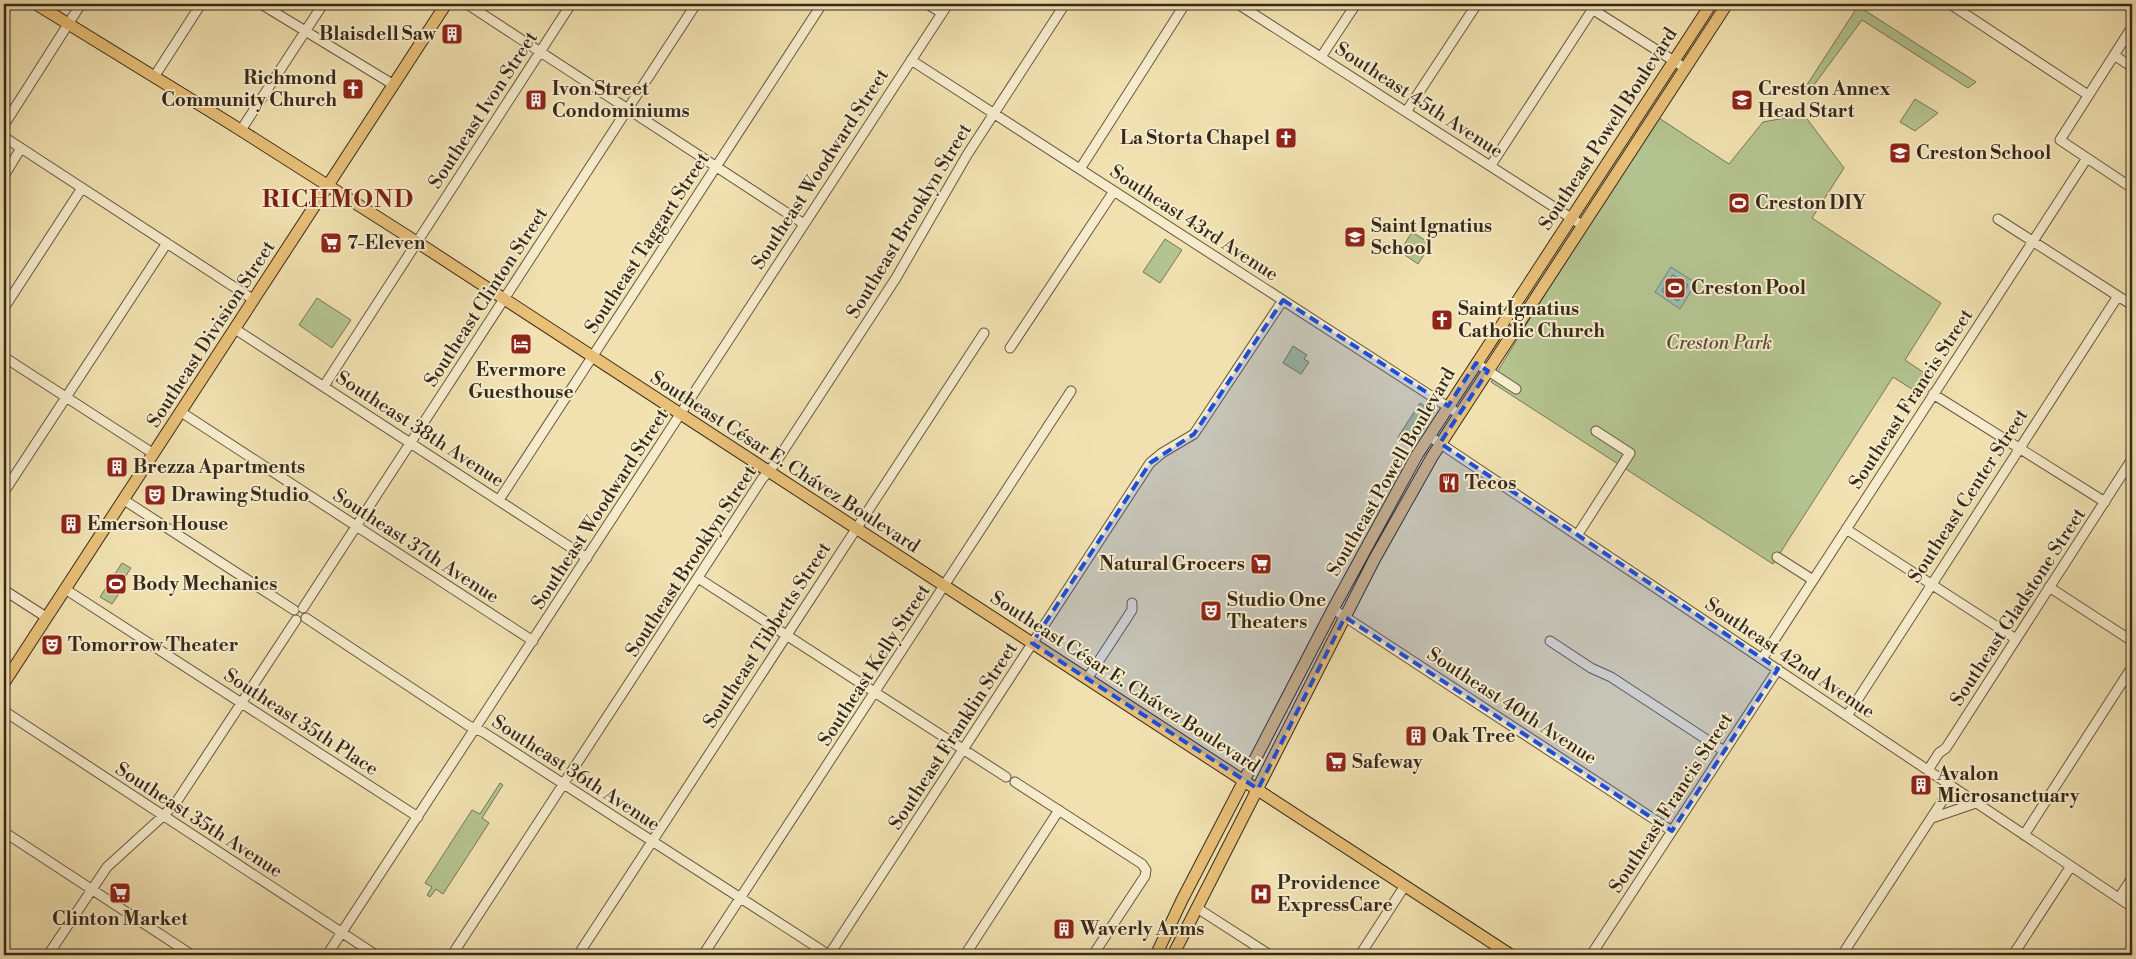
<svg xmlns="http://www.w3.org/2000/svg" width="2136" height="959" font-family="'Libre Bodoni',serif">
<rect width="100%" height="100%" fill="#f1e1b0"/>
<filter id="stains"><feTurbulence type="fractalNoise" baseFrequency=".004" numOctaves="4"/><feColorMatrix values="0 0 0 0 .2 0 0 0 0 .09 0 0 0 0 .02 0 0 0 .5 -.17"/></filter>
<radialGradient id="worn" r=".72"><stop offset=".6" stop-color="#630" stop-opacity="0"/><stop offset="1" stop-color="#630" stop-opacity=".3"/></radialGradient>
<path fill="#b4c490" stroke="#767655" d="M1858,6L1976,82L1968,88L1862,20L1808,93L1803,91Z
M1915,99L1938,113L1915,131L1900,122Z
M1801,111L1844,168L1812,218L1941,303L1905,360L1932,378L1921,395L1893,377L1773,564L1491,382L1548,289L1659,118L1729,164L1763,122L1796,116Z
M1412,232L1431,244L1418,264L1405,255L1404,245Z
M1165,239L1182,250L1160,283L1143,272Z
M317,298L351,320L332,348L299,325Z
M1293,346L1307,355L1304,359L1309,362L1301,374L1283,363Z
M1420,403L1434,412L1412,446L1398,437Z
M122,563L131,568L121,583L125,585L112,604L100,597Z
M500,783L503,785L482,818L489,823L443,894L436,889L430,897L427,895L432,887L425,883L472,810L480,814Z"/>
<path fill="#9bbcb1" stroke="#738175" d="M1671,267L1696,283L1680,309L1655,292Z"/>
<g fill="none" stroke-linecap="round" stroke-linejoin="round">
<path stroke="#697266" stroke-width="1" d="M1673,275L1688,285L1678,301L1662,291Z"/>
<g stroke="#665740" stroke-width="11">
<path id="minor" d="M261,4L394,85
M467,4L804,224
M927,4L942,13
M1238,4L1582,225
M1950,4L2088,95
M1592,9L1685,68
M2132,27L2060,140L2132,188
M2114,55L2132,67
M1321,57L1356,4
M911,60L1459,414
M154,77L201,4
M1406,112L1477,4
M4,125L81,4
M241,130L323,4
M4,137L254,300
M1491,165L1596,4
M1080,169L1185,4
M4,176L21,148
M1998,219L2132,305
M4,308L82,188
M235,329L587,558
M1010,348L1114,191
M4,357L154,454
M1476,363L1516,389
M324,386L571,4
M1933,394L2105,502
M181,412L533,641
M1429,436L2132,907
M4,492L167,243
M124,500L294,610
M499,500L822,4
M1846,529L2016,639
M1578,534L1630,453L1596,431
M1777,557L1813,580
M698,578L1006,777
M2049,587L2132,641
M65,589L418,817
M4,590L46,617
M303,608L696,4
M1333,609L1672,831
M306,618L469,726L483,732L829,955
M1550,641L1591,668L1611,677L1724,751
M1762,659L2087,158
M1087,679L1132,610V603
M4,711L376,955
M1847,716L2118,296
M1928,770L1939,753L1946,748L2132,459
M1015,782L1142,864L1146,870L1145,876L1093,955
M1932,818L1976,803
M4,832L192,955
M2024,835L2132,667
M2119,898L2132,878
M1197,908L1270,955
M4,952L8,955
M48,955L107,867L163,816L177,801L296,620
M327,955L948,4
M452,955L762,479L774,465L896,278L967,155L1065,4
M578,955L984,333
M703,955L1071,391
M829,955L1150,463L1162,453L1194,434L1283,300
M965,955L1059,810
M1360,955L1404,887
M1591,955L1778,669
M1842,955L1952,786
M2013,955L2071,866"/>
</g>
<g stroke="#37291a" stroke-width="13">
<path id="major" d="M36,4L231,124L426,248L1511,955
M4,683L446,4
M1156,955L1182,900L1333,609L1417,455L1711,4
M1173,955L1374,560L1432,457L1727,4"/>
</g>
<use href="#minor" stroke="#f6eccc" stroke-width="9"/>
<use href="#major" stroke="#e8c078" stroke-width="11"/>
</g>
<path fill="#1d4ed8" fill-opacity="0.2" stroke="#1d4ed8" stroke-width="4" stroke-dasharray="10 6" stroke-linejoin="round" d="M1283,300L1448,406L1476,363L1488,371L1440,443L1778,669L1672,831L1345,617L1258,789L1032,643L1150,463L1194,434Z"/>
<defs>
<g id="building-square" transform="scale(1.125)"><rect x="-9" y="-9" width="18" height="18" rx="4" fill="#8f2418" stroke="#f6eccc"/><path d="M-4-6H4V6H1V3H-1V6H-4ZM-2.5-4.3h1.7v1.8h-1.7ZM.8-4.3h1.7v1.8H.8ZM-2.5-1h1.7V.8h-1.7ZM.8-1h1.7V.8H.8Z" fill="#fff"/></g>
<g id="church-square" transform="scale(1.125)"><rect x="-9" y="-9" width="18" height="18" rx="4" fill="#8f2418" stroke="#f6eccc"/><path d="M-1.2-6h2.4v3.5h3.3v2.4h-3.3V6h-2.4V-.1h-3.3v-2.4h3.3Z" fill="#fff"/></g>
<g id="school-square" transform="scale(1.125)"><rect x="-9" y="-9" width="18" height="18" rx="4" fill="#8f2418" stroke="#f6eccc"/><path d="M0-5L7-2L0 1L-7-2ZM-4 1L0 2.5L4 1V4Q0 6-4 4Z" fill="#fff"/></g>
<g id="stadium-square" transform="scale(1.125)"><rect x="-9" y="-9" width="18" height="18" rx="4" fill="#8f2418" stroke="#f6eccc"/><path d="M0-5a6.5 5 0 1 0 0 10a6.5 5 0 1 0 0-10ZM-3.5-1.8h7v3.6h-7Z" fill="#fff"/></g>
<g id="supermarket-square" transform="scale(1.125)"><rect x="-9" y="-9" width="18" height="18" rx="4" fill="#8f2418" stroke="#f6eccc"/><path d="M-6-5.5h2.5l.6 2H6L4.5 2H-2.5L-4.4-4H-6ZM-1.5 3.2a1.3 1.3 0 1 0 .1 0ZM3 3.2a1.3 1.3 0 1 0 .1 0Z" fill="#fff"/></g>
<g id="hotel-square" transform="scale(1.125)"><rect x="-9" y="-9" width="18" height="18" rx="4" fill="#8f2418" stroke="#f6eccc"/><path d="M-6-4.5h1.5V1H6V5H4.5V3h-9V5H-6ZM-4 0a1.8 1.8 0 1 1 3.6 0ZM.5 0V-2.5h3Q6-2.5 6 0Z" fill="#fff"/></g>
<g id="restaurant-square" transform="scale(1.125)"><rect x="-9" y="-9" width="18" height="18" rx="4" fill="#8f2418" stroke="#f6eccc"/><path d="M-5-6h1v4h1v-4h1v4h1v-4h1v5L-1.5 .5V6h-2V.5L-5-1ZM5-6V6H3V1.5H1.5Q1.5-4 5-6Z" fill="#fff"/></g>
<g id="theatre-square" transform="scale(1.125)"><rect x="-9" y="-9" width="18" height="18" rx="4" fill="#8f2418" stroke="#f6eccc"/><path d="M-5-5.5Q0-4 5-5.5V0Q5 5 0 6Q-5 5-5 0ZM-3.3-2.5H-1v1.5H-3.3ZM1-2.5H3.3v1.5H1ZM-2.8 1Q0 5.5 2.8 1Z" fill="#fff"/></g>
<g id="hospital-square" transform="scale(1.125)"><rect x="-9" y="-9" width="18" height="18" rx="4" fill="#8f2418" stroke="#f6eccc"/><path d="M-5-5h3v3.5h4V-5h3V5h-3V1.5h-4V5h-3Z" fill="#fff"/></g>
</defs>
<g fill-rule="evenodd">
<use href="#building-square" x="452" y="34"/>
<use href="#church-square" x="353" y="89"/>
<use href="#building-square" x="536" y="100"/>
<use href="#school-square" x="1742" y="100"/>
<use href="#church-square" x="1286" y="138"/>
<use href="#school-square" x="1900" y="153"/>
<use href="#stadium-square" x="1739" y="203"/>
<use href="#school-square" x="1355" y="237"/>
<use href="#supermarket-square" x="331" y="243"/>
<use href="#stadium-square" x="1675" y="288"/>
<use href="#church-square" x="1442" y="320"/>
<use href="#hotel-square" x="521" y="344"/>
<use href="#building-square" x="117" y="467"/>
<use href="#restaurant-square" x="1449" y="483"/>
<use href="#theatre-square" x="155" y="495"/>
<use href="#building-square" x="71" y="524"/>
<use href="#supermarket-square" x="1261" y="564"/>
<use href="#stadium-square" x="116" y="584"/>
<use href="#theatre-square" x="1211" y="611"/>
<use href="#theatre-square" x="52" y="645"/>
<use href="#building-square" x="1416" y="736"/>
<use href="#supermarket-square" x="1336" y="762"/>
<use href="#building-square" x="1921" y="785"/>
<use href="#supermarket-square" x="120" y="893"/>
<use href="#hospital-square" x="1261" y="894"/>
<use href="#building-square" x="1064" y="929"/>
</g>
<g text-anchor="middle" dominant-baseline="central" stroke-width="4" stroke-linejoin="round" paint-order="stroke">
<g font-size="19" font-weight="bold" fill="#37291a" stroke="#f6eccc" text-anchor="start">
<text x="436" y="34" text-anchor="end">Blaisdell Saw</text>
<text x="337" y="78" text-anchor="end">Richmond<tspan x="337" dy="22">Community Church</tspan></text>
<text x="552" y="89">Ivon Street<tspan x="552" dy="22">Condominiums</tspan></text>
<text x="1758" y="89">Creston Annex<tspan x="1758" dy="22">Head Start</tspan></text>
<text x="1270" y="138" text-anchor="end">La Storta Chapel</text>
<text x="1916" y="153">Creston School</text>
<text x="1755" y="203">Creston DIY</text>
<text x="1371" y="226">Saint Ignatius<tspan x="1371" dy="22">School</tspan></text>
<text x="347" y="243">7-Eleven</text>
<text x="1691" y="288">Creston Pool</text>
<text x="1458" y="309">Saint Ignatius<tspan x="1458" dy="22">Catholic Church</tspan></text>
<text x="521" y="370" text-anchor="middle">Evermore<tspan x="521" dy="22">Guesthouse</tspan></text>
<text x="133" y="467">Brezza Apartments</text>
<text x="1465" y="483">Tecos</text>
<text x="171" y="495">Drawing Studio</text>
<text x="87" y="524">Emerson House</text>
<text x="1245" y="564" text-anchor="end">Natural Grocers</text>
<text x="132" y="584">Body Mechanics</text>
<text x="1227" y="600">Studio One<tspan x="1227" dy="22">Theaters</tspan></text>
<text x="68" y="645">Tomorrow Theater</text>
<text x="1432" y="736">Oak Tree</text>
<text x="1352" y="762">Safeway</text>
<text x="1937" y="774">Avalon<tspan x="1937" dy="22">Microsanctuary</tspan></text>
<text x="1277" y="883">Providence<tspan x="1277" dy="22">ExpressCare</tspan></text>
<text x="120" y="919" text-anchor="middle">Clinton Market</text>
<text x="1080" y="929">Waverly Arms</text>
</g>
<g font-size="19" fill="#37291a" stroke="#f6eccc">
<text transform="translate(1419 100) rotate(33)">Southeast 45th Avenue</text>
<text transform="translate(483 110) rotate(-57)">Southeast Ivon Street</text>
<text transform="translate(1608 129) rotate(-57)">Southeast Powell Boulevard</text>
<text transform="translate(820 169) rotate(-57)">Southeast Woodward Street</text>
<text transform="translate(909 221) rotate(-59)">Southeast Brooklyn Street</text>
<text transform="translate(1194 223) rotate(33)">Southeast 43rd Avenue</text>
<text transform="translate(647 243) rotate(-57)">Southeast Taggart Street</text>
<text transform="translate(486 297) rotate(-57)">Southeast Clinton Street</text>
<text transform="translate(211 334) rotate(-57)">Southeast Division Street</text>
<text transform="translate(1911 399) rotate(-57)">Southeast Francis Street</text>
<text transform="translate(420 429) rotate(33)">Southeast 38th Avenue</text>
<text transform="translate(785 462) rotate(33)">Southeast César E. Chávez Boulevard</text>
<text transform="translate(1391 472) rotate(-60)">Southeast Powell Boulevard</text>
<text transform="translate(1968 496) rotate(-57)">Southeast Center Street</text>
<text transform="translate(600 509) rotate(-57)">Southeast Woodward Street</text>
<text transform="translate(416 546) rotate(33)">Southeast 37th Avenue</text>
<text transform="translate(691 561) rotate(-57)">Southeast Brooklyn Street</text>
<text transform="translate(2018 607) rotate(-57)">Southeast Gladstone Street</text>
<text transform="translate(767 635) rotate(-57)">Southeast Tibbetts Street</text>
<text transform="translate(1790 658) rotate(34)">Southeast 42nd Avenue</text>
<text transform="translate(874 665) rotate(-57)">Southeast Kelly Street</text>
<text transform="translate(1125 682) rotate(33)">Southeast César E. Chávez Boulevard</text>
<text transform="translate(1512 706) rotate(33)">Southeast 40th Avenue</text>
<text transform="translate(301 722) rotate(33)">Southeast 35th Place</text>
<text transform="translate(953 736) rotate(-57)">Southeast Franklin Street</text>
<text transform="translate(576 773) rotate(33)">Southeast 36th Avenue</text>
<text transform="translate(1671 803) rotate(-57)">Southeast Francis Street</text>
<text transform="translate(199 820) rotate(33)">Southeast 35th Avenue</text>
</g>
<g font-size="19" font-style="italic" fill="#565038" stroke="#f6eccc">
<text x="1719" y="343">Creston Park</text>
</g>
<g font-size="24" font-weight="bold" letter-spacing="1" fill="#7a1f14" stroke="#f6eccc">
<text x="338" y="200">RICHMOND</text>
</g>
</g>
<rect width="2136" height="959" fill="none" stroke="#f1e1b0" stroke-width="20"/>
<rect x="5" y="5" width="2126" height="949" fill="none" stroke="#37291a" stroke-width="2.5"/>
<rect x="10" y="10" width="2116" height="939" fill="none" stroke="#37291a"/>
<rect width="100%" height="100%" filter="url(#stains)"/>
<rect width="100%" height="100%" fill="url(#worn)"/>
</svg>
